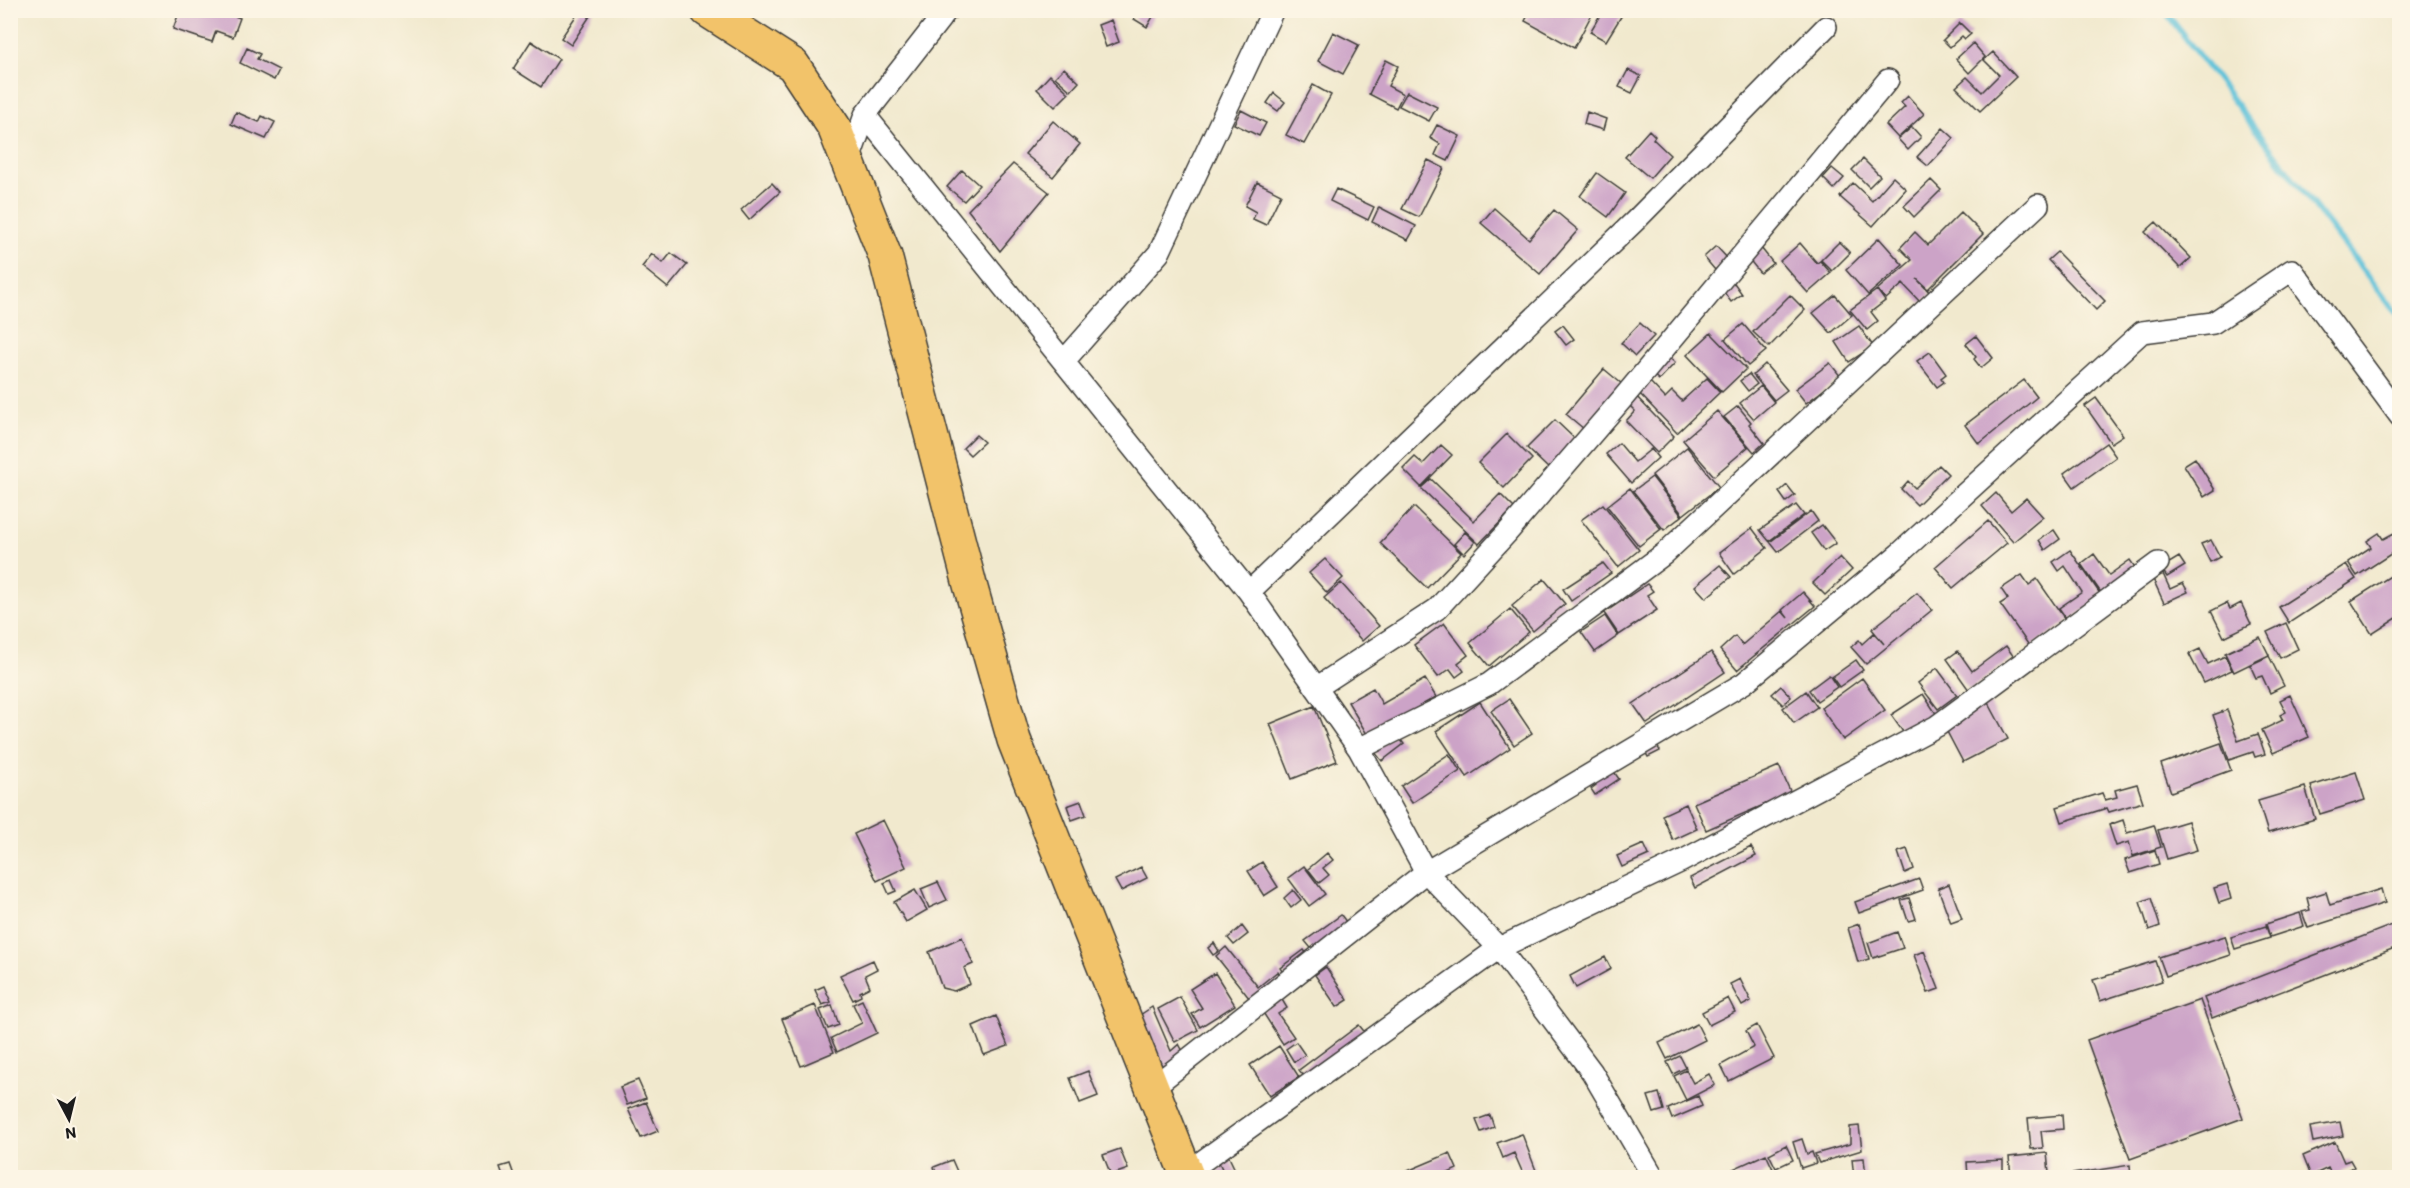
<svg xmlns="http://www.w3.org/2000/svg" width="2410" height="1188" font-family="Itim,sans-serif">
<rect width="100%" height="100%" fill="#fcf5e5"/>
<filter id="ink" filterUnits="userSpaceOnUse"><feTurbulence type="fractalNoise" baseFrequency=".0167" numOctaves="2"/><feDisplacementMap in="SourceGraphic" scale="12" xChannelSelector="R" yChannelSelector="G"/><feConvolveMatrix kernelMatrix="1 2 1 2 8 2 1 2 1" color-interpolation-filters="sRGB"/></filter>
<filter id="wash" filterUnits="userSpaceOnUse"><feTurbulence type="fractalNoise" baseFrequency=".008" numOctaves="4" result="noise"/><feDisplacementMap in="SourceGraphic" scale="24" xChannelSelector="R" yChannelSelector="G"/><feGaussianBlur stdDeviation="1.35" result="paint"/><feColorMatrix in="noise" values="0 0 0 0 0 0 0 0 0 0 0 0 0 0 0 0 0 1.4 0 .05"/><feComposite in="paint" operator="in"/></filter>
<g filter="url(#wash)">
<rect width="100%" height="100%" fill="#f1e9ce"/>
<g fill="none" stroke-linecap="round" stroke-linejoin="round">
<path stroke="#5bc1d9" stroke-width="6" d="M2164,10L2400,318"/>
</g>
<g id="blocks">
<path fill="#cca3c7" d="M180,10H219L240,18L233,37L216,31L212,42L173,29Z
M580,10H594L571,45L561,38Z
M1139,10H1157L1147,27L1134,19Z
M1531,10H1594L1574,48L1525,21Z
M1603,10H1614L1622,15L1606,41L1590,32Z
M1111,20L1119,42L1106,47L1098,25Z
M1960,23L1971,34L1965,39L1962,36L1950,47L1943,40Z
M1333,32L1359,45L1343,74L1318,61Z
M531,41L559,59L541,87L513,69Z
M1973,43L1985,57L1969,73L1956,59Z
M247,48L260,54L257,59L279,70L274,80L240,63Z
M1993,52L2016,77L1980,111L1956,87L1967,77L1982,92L1999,75L1984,60Z
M1386,60L1398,66L1388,86L1403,94L1396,108L1369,94Z
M1064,68L1079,82L1071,91L1055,77Z
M1628,70L1641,76L1632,93L1619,87Z
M1050,75L1069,93L1055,107L1037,89Z
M1313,85L1331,95L1304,144L1286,135Z
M1407,92L1437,107L1429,121L1399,106Z
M1274,93L1285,102L1278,111L1267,103Z
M1908,96L1924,114L1898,138L1886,125L1905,107L1901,103Z
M1241,110L1266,123L1259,136L1234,124Z
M236,112L259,122L262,116L275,122L266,139L231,124Z
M1587,112L1606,119L1603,130L1584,124Z
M1053,121L1080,144L1053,177L1025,154Z
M1437,125L1460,136L1448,161L1435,155L1440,144L1430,138Z
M1912,127L1921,137L1908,150L1898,139Z
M1943,128L1954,138L1928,166L1917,157Z
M1649,130L1655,136L1653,139L1670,155L1650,178L1625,157Z
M1863,159L1880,176L1869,187L1852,170Z
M1428,160L1444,168L1419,217L1402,209Z
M1013,164L1049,192L1000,251L968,210Z
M1832,168L1844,178L1834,189L1823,178Z
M962,170L979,185L964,201L947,187Z
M1597,173L1625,193L1608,217L1580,196Z
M1893,177L1906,189L1873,226L1840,197L1853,183L1872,201Z
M1931,180L1941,190L1914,217L1904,206Z
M1257,182L1281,194L1266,225L1253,219L1256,212L1245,206Z
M772,183L780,192L749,220L741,210Z
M1336,189L1374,207L1368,220L1330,201Z
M1379,207L1416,226L1408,240L1372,222Z
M1494,208L1529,239L1554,210L1578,230L1540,274L1481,223Z
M1961,212L1983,234L1928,289L1917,279L1931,294L1921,303L1903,284L1886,299L1877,290L1912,260L1900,248L1915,232L1928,245Z
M2156,222L2191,258L2180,268L2145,232Z
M1879,238L1903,265L1876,288L1875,287L1876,288L1868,295L1846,270Z
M1839,242L1850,253L1832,271L1821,260Z
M1800,243L1817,263L1820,261L1831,273L1808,293L1780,261Z
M1716,246L1728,259L1715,270L1704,257Z
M1761,248L1773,263L1760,273L1748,258Z
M2057,252L2105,301L2096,310L2048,260Z
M671,253L687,265L668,288L642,267L652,254L663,263Z
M1732,280L1742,294L1731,302L1721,288Z
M1877,290L1885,301L1871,312L1878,321L1867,330L1850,310Z
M1790,295L1805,310L1769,347L1753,332Z
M1835,295L1852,315L1831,333L1813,313Z
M1640,323L1654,336L1635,356L1621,343Z
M1743,324L1766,351L1748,366L1725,339Z
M1563,325L1574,339L1566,345L1555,331Z
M1859,326L1873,346L1849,362L1836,342Z
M1711,333L1746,369L1722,392L1687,355Z
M1976,336L1993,358L1981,368L1974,359L1976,357L1966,344Z
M1930,352L1946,374L1941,378L1944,382L1937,387L1917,361Z
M1664,353L1675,363L1659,380L1649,371Z
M1830,363L1841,377L1806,403L1795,389Z
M1765,364L1787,390L1774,400L1753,375Z
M1604,369L1622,384L1584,429L1566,414Z
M1749,374L1757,384L1748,391L1740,381Z
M1707,378L1720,392L1677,433L1639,393L1650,382L1665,398L1672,391L1682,401Z
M2024,380L2037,397L1979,444L1965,425Z
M1761,386L1774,402L1754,419L1740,403Z
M1634,394L1674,436L1657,453L1626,421L1635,411L1626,402Z
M2096,398L2123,435L2111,443L2085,406Z
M1738,406L1751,422L1749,424L1764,443L1754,452L1724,417Z
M1717,411L1748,447L1714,476L1683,440Z
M1555,420L1577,441L1549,469L1527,448Z
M1507,434L1532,459L1504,488L1478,463Z
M976,435L984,442L970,455L963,448Z
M1619,443L1635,462L1651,449L1658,458L1631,483L1606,454Z
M2106,443L2116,457L2074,487L2064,473Z
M1441,445L1452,455L1421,487L1403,469L1415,457L1423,464Z
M1687,447L1719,487L1683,515L1652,475Z
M2195,458L2215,490L2204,497L2184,465Z
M1939,465L1948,474L1917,505L1901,489L1908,481L1915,488Z
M1652,477L1682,516L1664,530L1633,491Z
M1431,479L1474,521L1500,494L1514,508L1479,544L1421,488Z
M1787,485L1795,495L1786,502L1779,492Z
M1630,488L1661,529L1639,546L1607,506Z
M1996,493L2011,511L2026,498L2043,517L2013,542L1982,506Z
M1603,504L1639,550L1618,567L1581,520Z
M1796,505L1804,515L1769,541L1760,530Z
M1414,507L1461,553L1427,588L1380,543Z
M1811,511L1818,521L1778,552L1770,542Z
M1988,521L2007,543L1953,588L1935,567Z
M1822,525L1836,543L1824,551L1811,533Z
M1752,528L1767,548L1734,574L1719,553Z
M2054,530L2060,539L2045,550L2039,540Z
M1465,532L1475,542L1464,554L1454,544Z
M2379,533L2383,539L2394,533L2400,542V548L2357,576L2348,562L2371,547L2367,541Z
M2211,540L2220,557L2210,562L2201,544Z
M2070,550L2103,598L2068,621L2059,608L2082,592L2065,566L2059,571L2053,562Z
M2094,554L2109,575L2130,560L2139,573L2104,597L2081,564Z
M1840,557L1852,570L1825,595L1813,583Z
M2179,557L2185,566L2167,577L2161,568Z
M1325,559L1343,578L1327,593L1309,573Z
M1603,563L1611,573L1571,601L1563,589Z
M2346,564L2356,579L2289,623L2279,607Z
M1720,565L1731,577L1706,598L1695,586Z
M2163,574L2170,589L2183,583L2188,592L2164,603L2153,579Z
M2022,575L2029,585L2037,579L2067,622L2030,647L2000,604L2008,599L2001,589Z
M2392,575L2400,587V616L2372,634L2351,601Z
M1544,579L1565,604L1533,631L1512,606Z
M1341,583L1379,626L1362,641L1324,598Z
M1647,584L1653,591L1647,595L1657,610L1619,635L1604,613Z
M1803,592L1815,606L1737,670L1720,650L1735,636L1742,645L1782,611L1788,618L1782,610Z
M1917,593L1932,610L1866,664L1851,647L1859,640L1862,644L1874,633L1884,644L1872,629Z
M2227,603L2230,609L2241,603L2251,624L2224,637L2211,611Z
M1510,609L1529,632L1489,666L1470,643Z
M1605,616L1618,636L1595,652L1581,632Z
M1444,623L1468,655L1458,663L1464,671L1456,677L1450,669L1438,677L1414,645Z
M2286,623L2298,649L2280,658L2267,632Z
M2260,637L2269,655L2234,672L2225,653Z
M2006,646L2014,657L1969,690L1947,659L1958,651L1972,671Z
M2200,649L2208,664L2225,656L2232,670L2204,683L2189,654Z
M1711,652L1725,672L1647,724L1633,704Z
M2269,656L2284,686L2270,693L2262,676L2256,678L2250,665Z
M1856,660L1863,670L1839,687L1832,677Z
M1937,668L1957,695L1938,709L1918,683Z
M1829,675L1837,687L1817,701L1809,690Z
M1862,678L1885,710L1843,740L1821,708Z
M1425,679L1436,697L1368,736L1348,702L1373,688L1382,704Z
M1781,686L1791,697L1783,705L1772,694Z
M1806,691L1817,707L1794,723L1783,708Z
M1923,694L1939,718L1908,739L1891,715Z
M2290,695L2309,737L2273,753L2262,730L2283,720L2280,715L2286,712L2280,700Z
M1986,698L2008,739L1963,762L1944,726Z
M1509,699L1532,733L1514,745L1491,711Z
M1480,702L1510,748L1467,777L1436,731Z
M1314,706L1337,761L1292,779L1270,724Z
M2227,710L2238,741L2258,734L2265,754L2255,757L2253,752L2229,760L2213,715Z
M1396,734L1404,744L1382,761L1374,751Z
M1654,740L1660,751L1648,757L1642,746Z
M2221,743L2231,770L2171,792L2161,764Z
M1449,754L1460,771L1412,803L1401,786Z
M1610,766L1619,779L1595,795L1591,789L1596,785L1592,778Z
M1779,766L1791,793L1706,830L1694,803Z
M2356,772L2365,800L2320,814L2311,786Z
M2137,784L2143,802L2109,812L2107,808L2062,822L2057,807L2102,793L2105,800L2117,797L2115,790Z
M2305,787L2315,819L2268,833L2258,801Z
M1081,801L1086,815L1072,820L1067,806Z
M1686,804L1697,829L1673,840L1662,815Z
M883,820L906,867L877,881L854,834Z
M2123,820L2127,833L2154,825L2161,847L2133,856L2129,842L2116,846L2109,825Z
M2188,821L2197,850L2167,859L2158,830Z
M1644,844L1649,855L1622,867L1617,856Z
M1751,847L1756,856L1695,888L1690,878Z
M1907,849L1914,869L1905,873L1898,852Z
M2155,850L2159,864L2130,873L2125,860Z
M1327,853L1333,860L1323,868L1329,875L1319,883L1308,869Z
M1262,862L1278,887L1264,896L1248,871Z
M1304,866L1325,894L1309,906L1288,878Z
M1141,867L1147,878L1121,891L1115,880Z
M1919,879L1923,890L1859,913L1855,902Z
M891,880L896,891L889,894L884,883Z
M938,882L947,900L929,908L921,889Z
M1949,884L1962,919L1951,923L1938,888Z
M2227,884L2231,899L2219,903L2214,888Z
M2381,889L2385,903L2308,928L2302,912L2310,910L2307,898L2326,892L2330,905Z
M915,890L927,910L906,922L894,902Z
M1293,890L1301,900L1291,908L1284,898Z
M1909,898L1916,919L1908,921L1901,900Z
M2151,898L2160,926L2149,930L2140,902Z
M2300,913L2304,926L2270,937L2266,924Z
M1341,915L1350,927L1315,953L1305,941Z
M2400,922V946L2212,1018L2204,998Z
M1859,924L1869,959L1858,962L1848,928Z
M1242,926L1248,934L1234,945L1228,938Z
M2266,926L2270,938L2235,949L2231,937Z
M1897,932L1903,948L1873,958L1868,943Z
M2225,936L2231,955L2166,976L2159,957Z
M962,937L973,964L964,968L970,984L954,991L942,988L929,952Z
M1214,943L1219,951L1213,955L1208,948Z
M1226,947L1258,987L1278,971L1283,978L1253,1003L1216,956Z
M1304,950L1311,959L1286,977L1280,968Z
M1924,951L1939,989L1928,993L1914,955Z
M1605,957L1611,969L1576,988L1570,976Z
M873,960L877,969L865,975L870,987L860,992L861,996L853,1000L840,975Z
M2155,961L2162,981L2100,1001L2093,980Z
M1326,967L1348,1000L1337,1007L1315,975Z
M1215,973L1235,1005L1200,1027L1192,1014L1202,1008L1190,989Z
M1740,979L1751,1001L1742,1006L1730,984Z
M824,986L831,1002L822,1005L815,990Z
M1180,997L1198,1030L1175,1042L1158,1009Z
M1281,998L1287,1008L1278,1014L1294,1037L1283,1044L1262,1011Z
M1728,998L1735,1012L1709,1025L1702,1012Z
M862,1000L877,1033L837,1052L831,1038L862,1023L853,1004Z
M2200,1000L2243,1118L2130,1159L2087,1040Z
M815,1005L834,1052L801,1066L782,1019Z
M832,1005L839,1025L828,1029L820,1010Z
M1152,1007L1171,1051L1179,1044L1186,1057L1162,1073L1137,1017Z
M996,1016L1008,1046L984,1055L973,1026Z
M1697,1024L1705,1040L1667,1059L1659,1043Z
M1359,1025L1367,1035L1307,1080L1299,1070Z
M1757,1025L1774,1058L1729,1081L1721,1065L1754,1047L1746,1031Z
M1296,1042L1305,1055L1294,1062L1286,1049Z
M1279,1046L1299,1077L1270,1096L1250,1065Z
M1680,1056L1686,1068L1673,1074L1667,1062Z
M1686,1070L1693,1083L1709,1074L1715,1085L1686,1100L1674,1076Z
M1088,1071L1098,1096L1080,1103L1070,1078Z
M638,1080L646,1098L627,1105L620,1087Z
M1659,1093L1664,1110L1654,1113L1648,1096Z
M1698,1096L1702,1106L1672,1119L1668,1109Z
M646,1102L658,1131L641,1138L628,1109Z
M1490,1115L1494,1127L1481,1132L1476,1120Z
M2062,1115L2063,1129L2041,1131L2043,1148L2031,1149L2028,1118Z
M2340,1122L2343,1136L2313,1142L2310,1127Z
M1859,1126L1862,1150L1819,1163L1815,1154L1850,1144V1127Z
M1522,1134L1537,1173L1525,1178L1514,1153L1503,1158L1497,1143Z
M1802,1139L1807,1154L1812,1152L1816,1163L1801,1168L1793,1142Z
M2335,1142L2344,1162L2350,1160L2354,1167L2332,1176L2328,1168L2311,1176L2303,1156Z
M1786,1145L1793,1160L1776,1168L1769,1154Z
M1120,1149L1128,1169L1111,1175L1103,1155Z
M1450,1153L1457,1169L1438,1178H1391Z
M2047,1153L2049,1173L2011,1176L2009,1157Z
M1766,1154L1773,1169L1755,1178H1737L1733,1169Z
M1228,1155L1239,1178H1206L1222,1169L1218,1160Z
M1864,1158L1866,1178H1854L1852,1159Z
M952,1160L959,1176L938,1178L934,1167Z
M2003,1160V1175L1968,1177L1967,1162Z
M510,1164L515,1178H504L500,1167Z
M2130,1165L2131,1178H2066V1175Z"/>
</g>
</g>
<g filter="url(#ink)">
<use href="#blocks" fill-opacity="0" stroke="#3c3b37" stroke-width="1.5"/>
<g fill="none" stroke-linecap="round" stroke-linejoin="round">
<g stroke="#3c3b37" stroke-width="24">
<path id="minor" d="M865,115L1249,592L1359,749L1426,872L1499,948L1592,1072L1654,1178
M848,163L865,115L947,10
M1064,361L1159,253L1273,10
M1249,592L1637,219L1826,27
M1316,688L1437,609L1506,534L1623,398L1888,80
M1359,749L1489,684L1664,554L2038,205
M1153,1087L1426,872L1744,683L1899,554L2142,332L2213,323L2292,270L2400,416
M1186,1173L1499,948L1682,861L1937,726L2158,563"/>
</g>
<g stroke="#3c3b37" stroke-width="36">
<path id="trunk" d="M707,10L793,65L834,127L885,256L970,585L1014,740L1188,1178"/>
</g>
<use href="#minor" stroke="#fff" stroke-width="21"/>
<use href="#trunk" stroke="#f2c36a" stroke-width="33"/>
</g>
</g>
<rect width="2410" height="1188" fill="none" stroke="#fcf5e5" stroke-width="36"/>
<g transform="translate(69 1119) rotate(173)" stroke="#fcf5e5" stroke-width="4.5" paint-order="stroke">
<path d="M0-4.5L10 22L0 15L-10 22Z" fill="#1c1c1c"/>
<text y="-9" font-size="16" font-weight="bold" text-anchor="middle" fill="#1c1c1c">N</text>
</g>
</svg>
